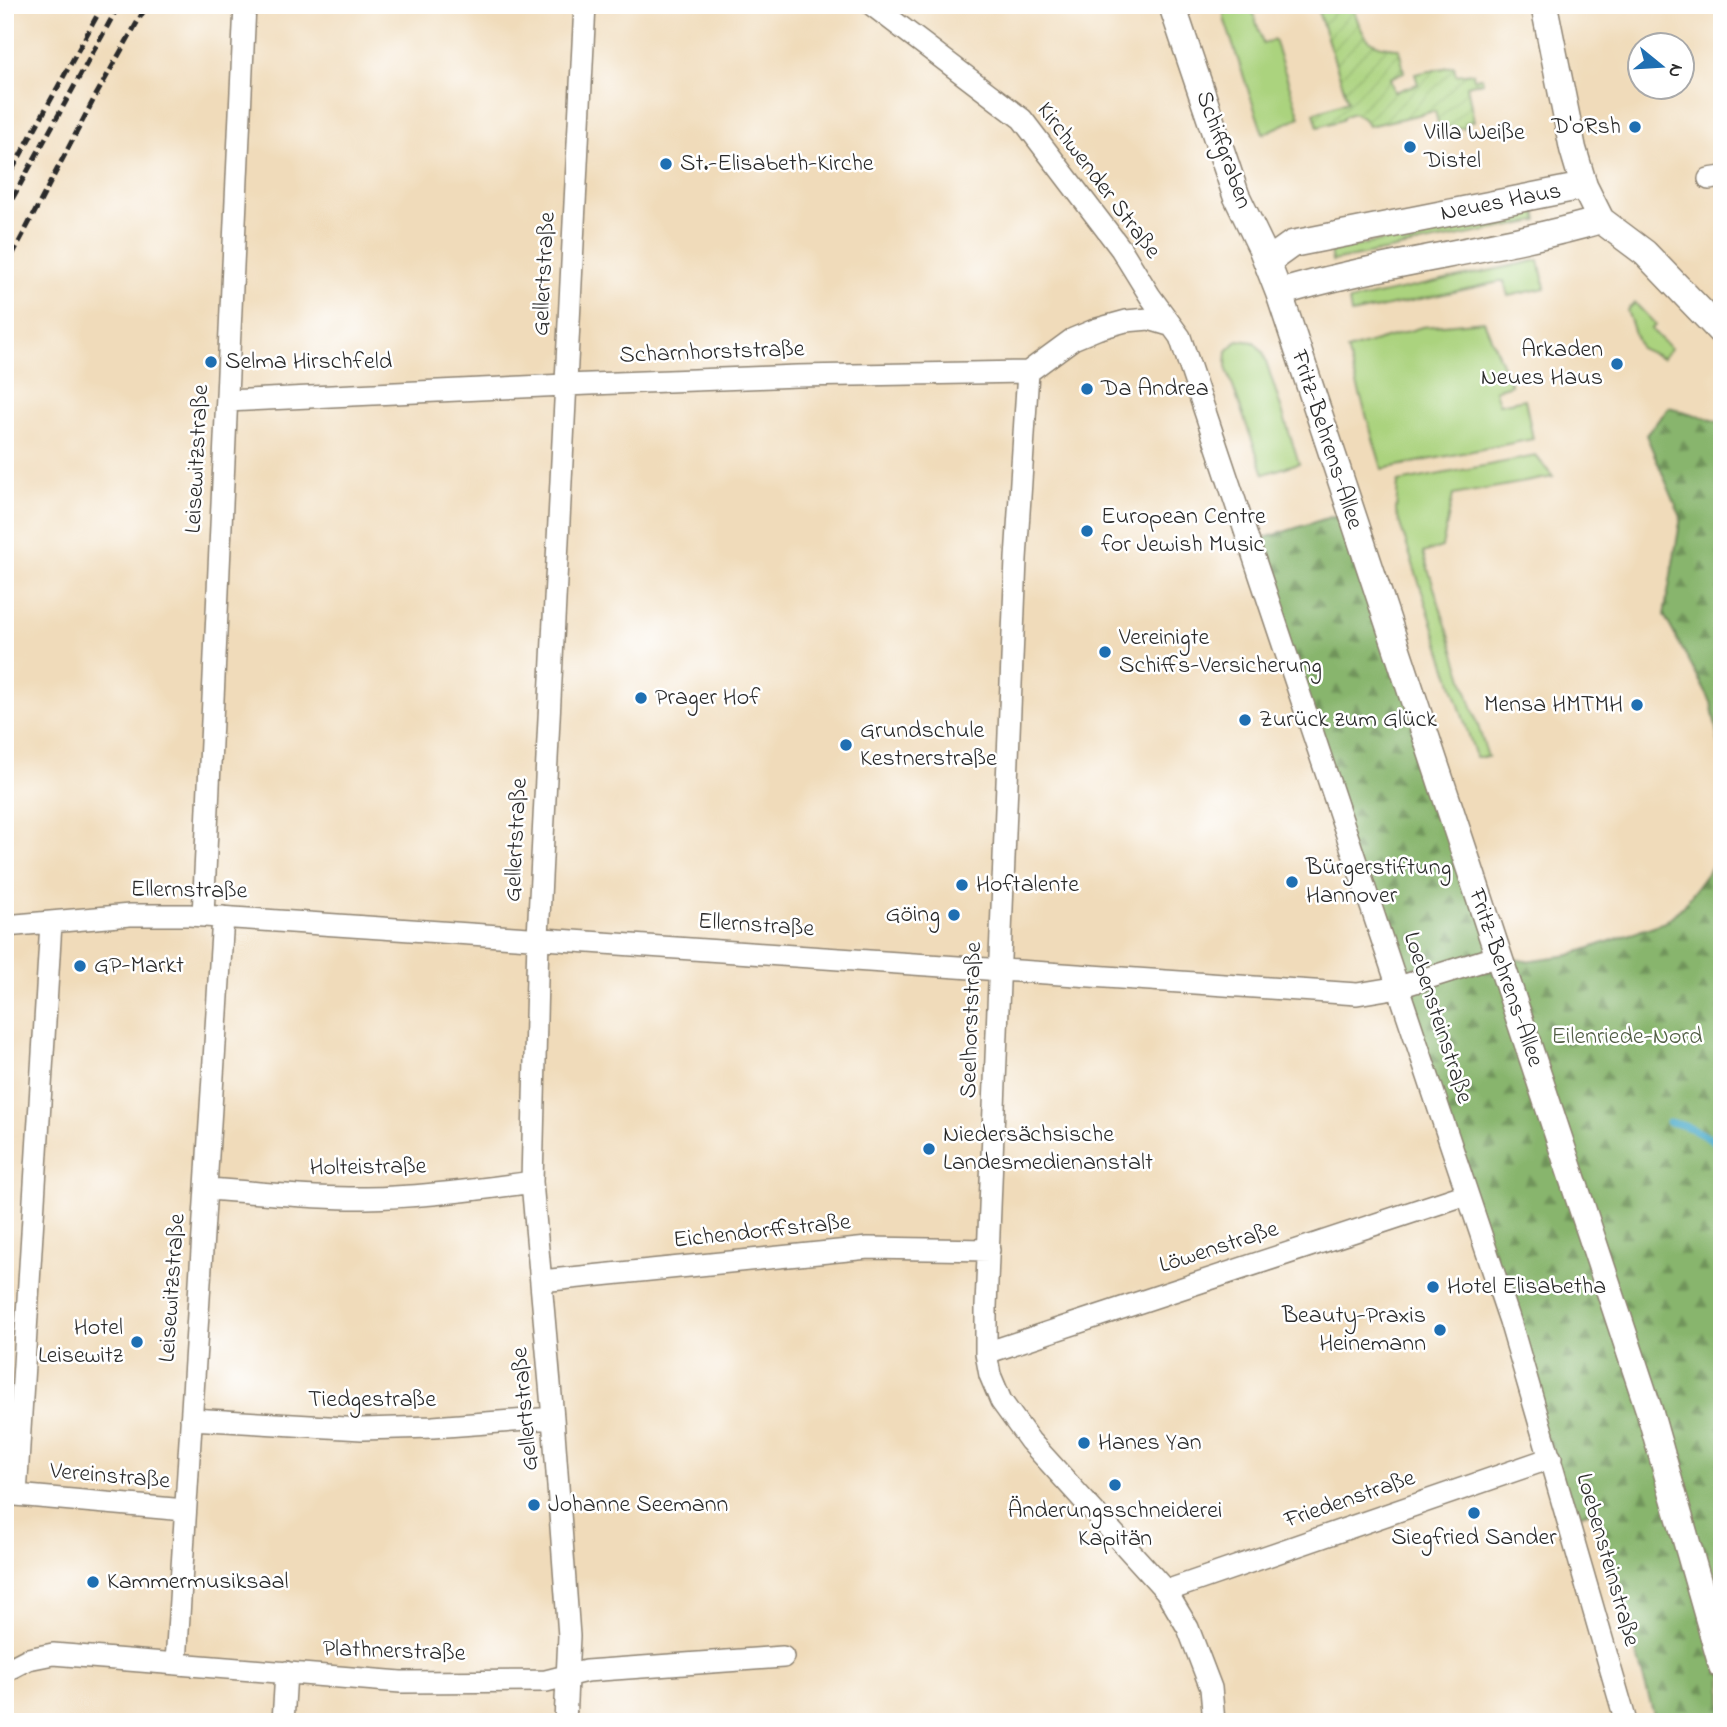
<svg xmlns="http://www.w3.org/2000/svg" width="1727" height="1727" font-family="'Indie Flower',sans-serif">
<defs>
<pattern id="forest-firs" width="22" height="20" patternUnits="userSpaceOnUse" patternTransform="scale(1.75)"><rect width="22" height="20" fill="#88b56d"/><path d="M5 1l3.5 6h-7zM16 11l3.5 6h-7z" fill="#6f935a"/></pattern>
<pattern id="garden-furrows" width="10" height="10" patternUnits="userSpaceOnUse" patternTransform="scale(1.75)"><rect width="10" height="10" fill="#abd37e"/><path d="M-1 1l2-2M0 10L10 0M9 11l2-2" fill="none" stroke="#93b56d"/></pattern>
</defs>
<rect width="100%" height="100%" fill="#fff"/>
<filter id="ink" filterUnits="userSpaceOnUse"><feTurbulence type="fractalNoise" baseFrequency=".0143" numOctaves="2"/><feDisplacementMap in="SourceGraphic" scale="14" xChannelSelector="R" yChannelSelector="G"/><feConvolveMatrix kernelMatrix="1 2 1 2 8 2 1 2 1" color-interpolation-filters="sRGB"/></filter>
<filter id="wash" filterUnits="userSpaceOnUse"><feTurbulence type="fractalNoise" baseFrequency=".00686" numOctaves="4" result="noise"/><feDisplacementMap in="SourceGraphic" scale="28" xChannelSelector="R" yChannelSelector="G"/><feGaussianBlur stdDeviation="1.57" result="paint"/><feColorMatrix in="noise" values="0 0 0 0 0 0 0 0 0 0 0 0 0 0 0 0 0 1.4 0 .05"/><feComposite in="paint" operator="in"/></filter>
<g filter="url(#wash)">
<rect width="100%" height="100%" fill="#f0dbba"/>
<path fill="#abd37e" stroke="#6b7f54" stroke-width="2" d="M1251,5L1263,44L1274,40L1300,117L1263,134L1224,18V5Z
M1536,211L1538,221L1332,261L1330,251Z
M1539,260L1545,288L1508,296L1504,281L1351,314L1349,301Z
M1635,303L1656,325L1651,329L1671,349L1662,358L1640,348L1627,310Z
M1484,321L1511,385L1495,390L1499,404L1525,399L1533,439L1382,469L1347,350L1422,327Z
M1238,340L1254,342L1263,352L1299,463L1264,474L1226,367L1227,351Z
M1536,456L1553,477L1453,495L1442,547L1423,553L1488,757H1476L1396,512L1398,482Z"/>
<path fill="url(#forest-firs)" stroke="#5a704c" stroke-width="2" d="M1669,407L1722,423V760L1711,702L1664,615L1681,517L1646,435Z
M1349,511L1498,956L1525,961L1570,955L1665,922L1682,907L1722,853V1722H1656L1595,1510L1569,1518L1249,543Z"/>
<path fill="url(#garden-furrows)" stroke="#6b7f54" stroke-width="2" d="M1316,5H1352C1363,35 1364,47 1399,48L1404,72L1390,78L1394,92L1418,84L1415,74L1454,66L1456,75L1473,73L1474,79L1482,77L1483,82L1467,86L1474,121L1465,123L1466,128L1439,127L1435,111L1368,126L1364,119L1353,113L1345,116L1342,120L1318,127L1314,113L1348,101Z"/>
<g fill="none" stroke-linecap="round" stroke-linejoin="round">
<path stroke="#4cabca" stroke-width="7" d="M1669,1122C1690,1126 1705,1134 1722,1147"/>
</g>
</g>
<g filter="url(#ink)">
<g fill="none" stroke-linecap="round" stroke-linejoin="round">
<g stroke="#8e8372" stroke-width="24">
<path id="minor" d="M872,5L1022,119L1121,249L1150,296L1180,337L1510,1321L1626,1722
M1709,179L1722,177
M1028,372L1016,559L986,1307V1353L990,1375L1001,1401L1030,1441L1166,1591L1188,1628L1211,1688L1214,1722
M227,401L565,385L797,376L1028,372L1073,339L1097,329L1126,321L1149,319L1169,325
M203,916L245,5
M51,923L16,1495L185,1510
M5,926L130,915H189L1357,994L1399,987L1498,956
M206,1189C259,1192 313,1199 366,1198C422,1197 477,1190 532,1182
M541,1281L868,1248L989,1250
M986,1353L1467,1194
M191,1419L362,1429L433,1427L553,1418
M1166,1591L1551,1458
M176,1663L223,917
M5,1671L28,1659L53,1654L401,1682L546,1681L586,1671L783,1657
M283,1722L286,1672
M565,1722L569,1636L553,1418L532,1182L538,937L585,5"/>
</g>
<g stroke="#8e8372" stroke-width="29">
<path id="tertiary" d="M1172,5L1236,195L1261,247L1279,293L1649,1410L1722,1666
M1544,5L1573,149L1584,186L1601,220L1645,253L1722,333
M1267,262L1292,244L1584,186
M1279,293C1384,261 1494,251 1601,220"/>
</g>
<use href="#minor" stroke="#fff" stroke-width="21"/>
<use href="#tertiary" stroke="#fff" stroke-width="26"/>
<path stroke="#2b2b2b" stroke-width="5" stroke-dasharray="10 5" stroke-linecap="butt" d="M5,183L103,5
M5,212L119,5
M5,269L95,97L147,5"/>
</g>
</g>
<g fill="#1f6fb2" stroke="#fff" stroke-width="2.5">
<circle cx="1635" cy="127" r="7"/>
<circle cx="1410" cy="147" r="7"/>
<circle cx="666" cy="164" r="7"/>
<circle cx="211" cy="362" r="7"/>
<circle cx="1617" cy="364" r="7"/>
<circle cx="1087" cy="389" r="7"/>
<circle cx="1087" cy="531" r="7"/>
<circle cx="1105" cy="652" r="7"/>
<circle cx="641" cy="698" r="7"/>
<circle cx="1637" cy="705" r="7"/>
<circle cx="1245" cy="720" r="7"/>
<circle cx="846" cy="745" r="7"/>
<circle cx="1292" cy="882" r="7"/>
<circle cx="962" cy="885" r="7"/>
<circle cx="954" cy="915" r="7"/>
<circle cx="80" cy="966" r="7"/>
<circle cx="929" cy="1149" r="7"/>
<circle cx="1433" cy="1287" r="7"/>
<circle cx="1440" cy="1330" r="7"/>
<circle cx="137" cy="1342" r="7"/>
<circle cx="1084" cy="1443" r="7"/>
<circle cx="1115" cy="1485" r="7"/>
<circle cx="534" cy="1505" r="7"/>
<circle cx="1474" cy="1513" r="7"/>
<circle cx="93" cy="1582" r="7"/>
</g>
<g text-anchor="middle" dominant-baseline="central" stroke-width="5" stroke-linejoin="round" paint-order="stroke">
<g font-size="24" fill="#2b2b2b" stroke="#fff" text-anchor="start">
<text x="1621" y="127" text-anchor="end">D'oRsh</text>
<text x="1424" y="133">Villa Weiße<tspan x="1424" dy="28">Distel</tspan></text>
<text x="680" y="164">St.-Elisabeth-Kirche</text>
<text x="1603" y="350" text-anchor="end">Arkaden<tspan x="1603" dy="28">Neues Haus</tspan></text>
<text x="225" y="362">Selma Hirschfeld</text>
<text x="1101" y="389">Da Andrea</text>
<text x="1101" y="517">European Centre<tspan x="1101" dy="28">for Jewish Music</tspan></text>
<text x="1119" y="638">Vereinigte<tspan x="1119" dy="28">Schiffs-Versicherung</tspan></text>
<text x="655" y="698">Prager Hof</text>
<text x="1623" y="705" text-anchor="end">Mensa HMTMH</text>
<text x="1259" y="720">Zurück zum Glück</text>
<text x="860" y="731">Grundschule<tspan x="860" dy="28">Kestnerstraße</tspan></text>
<text x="1306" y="868">Bürgerstiftung<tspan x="1306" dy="28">Hannover</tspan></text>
<text x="976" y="885">Hoftalente</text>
<text x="940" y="915" text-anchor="end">Göing</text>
<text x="94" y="966">GP-Markt</text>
<text x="943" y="1135">Niedersächsische<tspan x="943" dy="28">Landesmedienanstalt</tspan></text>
<text x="1447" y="1287">Hotel Elisabetha</text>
<text x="1426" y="1316" text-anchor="end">Beauty-Praxis<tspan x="1426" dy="28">Heinemann</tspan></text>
<text x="123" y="1328" text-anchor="end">Hotel<tspan x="123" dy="28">Leisewitz</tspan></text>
<text x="1098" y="1443">Hanes Yan</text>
<text x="548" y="1505">Johanne Seemann</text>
<text x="1115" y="1511" text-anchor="middle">Änderungsschneiderei<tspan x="1115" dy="28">Kapitän</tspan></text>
<text x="1474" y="1538" text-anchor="middle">Siegfried Sander</text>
<text x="107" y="1582">Kammermusiksaal</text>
</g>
<g font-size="24" fill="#2b2b2b" stroke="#fff">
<text transform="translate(1223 150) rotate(70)">Schiffgraben</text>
<text transform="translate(1098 181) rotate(53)">Kirchwender Straße</text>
<text transform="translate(1501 203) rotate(-11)">Neues Haus</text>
<text transform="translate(545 274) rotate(-87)">Gellertstraße</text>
<text transform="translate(712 353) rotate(-2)">Scharnhorststraße</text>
<text transform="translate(1326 440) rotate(72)">Fritz-Behrens-Allee</text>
<text transform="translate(198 459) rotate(-87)">Leisewitzstraße</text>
<text transform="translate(517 840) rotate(-87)">Gellertstraße</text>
<text transform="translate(189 891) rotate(1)">Ellernstraße</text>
<text transform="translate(756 926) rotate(4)">Ellernstraße</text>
<text transform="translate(1505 978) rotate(71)">Fritz-Behrens-Allee</text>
<text transform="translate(1437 1018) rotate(72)">Loebensteinstraße</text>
<text transform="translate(972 1020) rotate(-88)">Seelhorststraße</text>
<text transform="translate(368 1168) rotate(-1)">Holteistraße</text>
<text transform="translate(762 1232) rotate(-6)">Eichendorffstraße</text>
<text transform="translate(1219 1248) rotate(-18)">Löwenstraße</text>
<text transform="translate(173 1288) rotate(-86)">Leisewitzstraße</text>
<text x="372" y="1400">Tiedgestraße</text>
<text transform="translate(526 1409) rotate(-95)">Gellertstraße</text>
<text transform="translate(110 1477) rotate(5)">Vereinstraße</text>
<text transform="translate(1350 1500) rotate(-19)">Friedenstraße</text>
<text transform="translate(1607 1560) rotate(74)">Loebensteinstraße</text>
<text transform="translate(394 1652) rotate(2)">Plathnerstraße</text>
</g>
<g font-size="24" fill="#515d44" stroke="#fff">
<text x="1627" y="1037">Eilenriede-Nord</text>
</g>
</g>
<rect width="1727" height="1727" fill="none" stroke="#fff" stroke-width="28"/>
<g transform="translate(1661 66) rotate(108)"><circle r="33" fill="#ffffff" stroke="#aaaaaa" stroke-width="2"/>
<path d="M0-5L12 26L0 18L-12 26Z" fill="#1f6fb2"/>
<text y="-10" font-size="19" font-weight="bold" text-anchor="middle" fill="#2b2b2b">N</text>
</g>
</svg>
